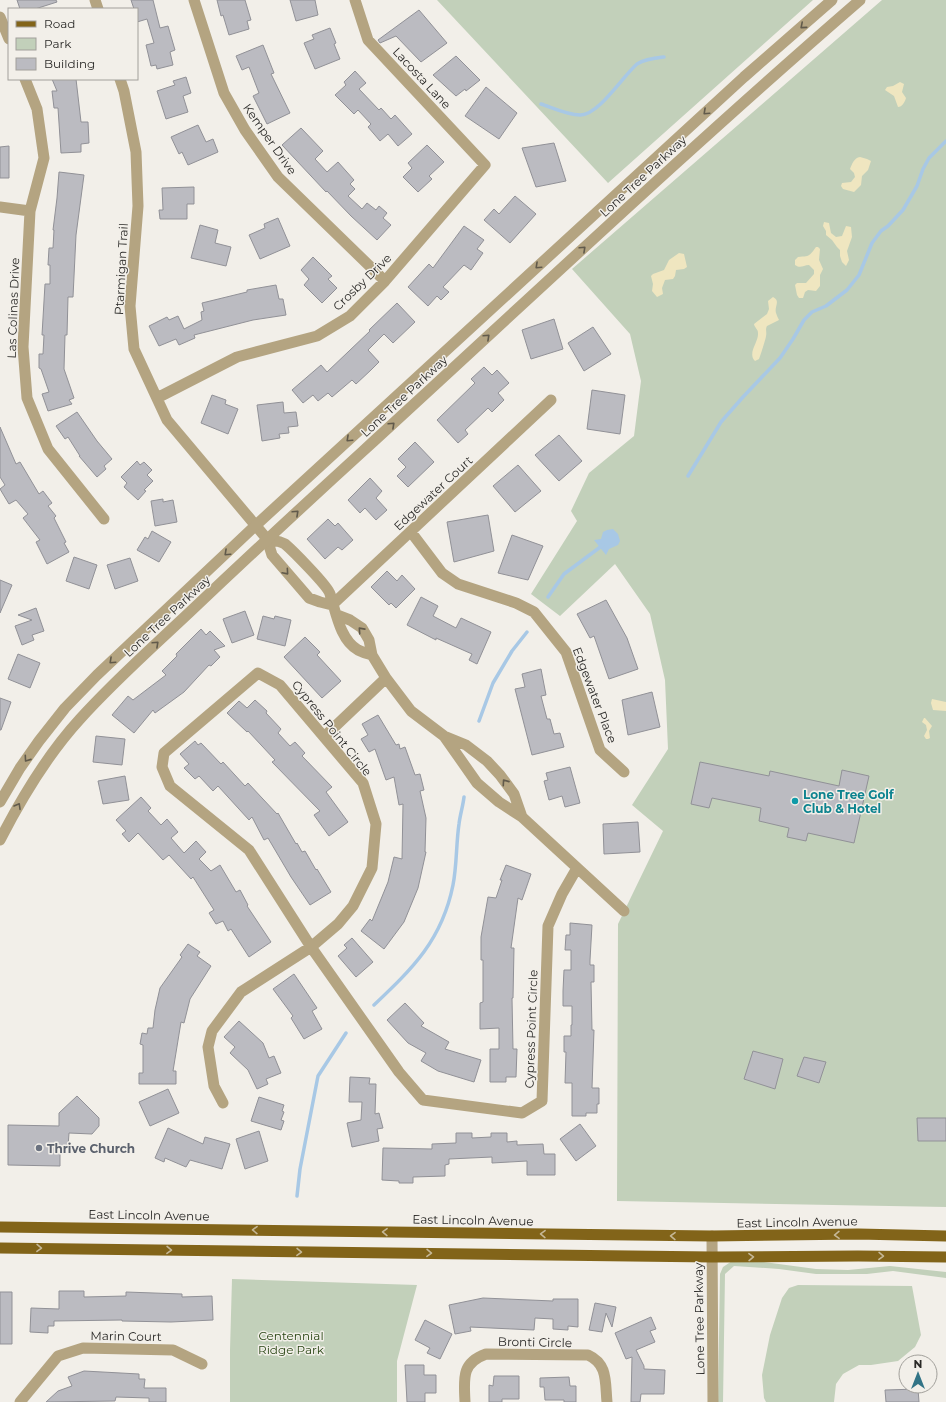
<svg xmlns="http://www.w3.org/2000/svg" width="946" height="1402" font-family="Montserrat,sans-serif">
<rect width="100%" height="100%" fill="#f2efe9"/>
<path fill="#c2d0ba" d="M437,0H813L608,183Z
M882,0H946V1207L617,1201L618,924L663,831L632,805L668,749L665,680L650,614L615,564L560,616L531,594L577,521L571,511L589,473L634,436L641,381L630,334L572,269Z
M732,1261H757L816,1269L848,1270L890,1266L946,1272V1278L893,1271L867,1274H816L779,1269L734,1266L725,1274L723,1402H718L720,1274L723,1267Z
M232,1279L417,1285L397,1361V1402H230V1350Z
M798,1285L912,1286L921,1335L915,1347L898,1361L871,1365H859L843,1374L836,1384L834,1402H766L764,1398L762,1375L770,1335L782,1298L789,1288Z"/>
<path fill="#efe6c0" d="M900,82L904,84L902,92L906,98C905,102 902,107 898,107L894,96L885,90L887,87L893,86Z
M860,157L867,159L871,161L868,170L862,176L861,185L854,192L843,189L841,186L842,183L851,182L855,177L854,173L850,169C852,164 854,158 860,157Z
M824,222L829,223L831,233L836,237L842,236L846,226L851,227L852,237L847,251L849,260L846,266L842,262L840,256V250L837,247L832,240L826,235V231L823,226Z
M816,247H818L820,249L819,260L823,269L820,275V286L816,291L808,290L805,292L803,298H799L797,295L795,285L797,283H806L814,274V270L809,265C803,265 801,269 795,265V260L798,257C809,256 809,257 816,247Z
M679,253L684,254L687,267L684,269L676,270L675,276L673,279L665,280L662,288L663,294L657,297L652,291L653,284L651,276L653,274L664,270L669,260Z
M773,297C781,301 774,306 776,313C777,316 778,318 779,320L767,326C765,330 767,332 766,336C766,338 760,357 759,359L755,361C747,353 759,342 758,333C758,329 754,327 754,324L767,314L769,309L768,301Z
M932,699L946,702V711L933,710L931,703Z
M924,718H925L932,726L929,731L930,738L928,739H926L924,736L927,730L926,725L922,722Z"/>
<path fill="#a8c8e5" d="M613,529L618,534L620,541L618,545L609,549L606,555L594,540L601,539L603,532L607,530Z"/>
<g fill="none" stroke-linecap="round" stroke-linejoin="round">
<path stroke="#a8c8e5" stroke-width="3.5" d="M541,104C553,108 567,115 580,115C598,116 623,76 637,64C645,59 655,58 664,57
M688,476L721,422L743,397L780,358L793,339L804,320L812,312L826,306L847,290L859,275L872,243L881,231L888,226L903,210L917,186L923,169L929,158L946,141
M548,597L564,574L603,545
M479,721L493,683L512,651L527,632
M374,1005C413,968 442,940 453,885C457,865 456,844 459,824C460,815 463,806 464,797
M297,1196L300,1169L318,1076L346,1033"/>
</g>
<path fill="#bbbbc1" stroke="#919197" d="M17,0H56L57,2L35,9H20Z
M131,0H153L160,28L168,26L175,50L170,52L173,65L157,69L156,65L151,66L146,45L154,43L147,19L137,22V9H134Z
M217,0H245L251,20L247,21L249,29L229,35L223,15L221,16Z
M290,0H315L318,15L296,21Z
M419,10L447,43L421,62L396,36L380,43L378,40Z
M330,28L336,43L334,44L340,59L315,69L304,43L314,39L312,35Z
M263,45L274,73L271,74L290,113L267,124L253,96L259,93L249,67L242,70L236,56Z
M456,56L480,80L466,91L465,89L456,96L433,75Z
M355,71L366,83L359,89L379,110L381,108L391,119L395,115L412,134L398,146L388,134L380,141L368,127L371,124L358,110L354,114L335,95L346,85L344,82Z
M186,77L191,93L183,96L188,112L166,119L157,91L175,85L173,81Z
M52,79H76L81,122H88L89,143L81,144V152L61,153L58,108H54L52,91H57Z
M486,87L517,113L499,139L465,116Z
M198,125L206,142L213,139L218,152L188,165L182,152L179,154L171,137Z
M301,128L323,151L315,159L327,172L338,162L354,180L350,184L355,189L348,196L362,209L367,203L376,210L379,206L387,213L383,218L391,225L377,240L351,216L327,191L326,192L282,145Z
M554,143L566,181L536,187L522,148Z
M427,145L444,162L429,176L432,179L418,192L403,177L412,168L408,163Z
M9,146V178H0V147Z
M59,172L84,175L76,235L73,297H68L67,335H65L64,369L74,398L69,400L72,404L48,411L42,394L49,392L41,369L39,368V354H43L44,335H42L45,284H50V265H48L49,248H53L54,230H53L57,198Z
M194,187V204H187V219H160L159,210H163L162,188Z
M515,196L536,214L510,243L484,220L494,209L499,214Z
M278,218L290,246L260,259L249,235L265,228L264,224Z
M200,225L218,230L215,243L231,247L226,266L191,258Z
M464,226L484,240L477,249L483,253L471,270L464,265L443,287L449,292L441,300L437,296L428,306L408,287L429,264L433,268Z
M313,257L332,276L328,279L337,288L322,303L304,285L309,279L301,270Z
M276,285L279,299H283L286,315L253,320L194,335L195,338L179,345L176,339L159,346L149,326L167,317L169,320L178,316L184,329L202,320L201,312L204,311L202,303L247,292V290Z
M397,303L415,322L393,343L384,334L368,350L379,362L371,370L356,384L352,380L332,397L328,393L318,401L313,395L303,403L292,390L321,365L327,372L370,331L369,330Z
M554,319L563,349L531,359L522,330Z
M593,327L611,354L584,371L568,343Z
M484,367L492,375L497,370L509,383L498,393L504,400L492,412L488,408L465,430L468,434L458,443L437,420L475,383L471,379Z
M592,390L625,395L620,434L587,429Z
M212,395L226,400L225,404L238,409L228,434L201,423Z
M283,402L284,413L296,412L298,426L288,427L289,433L279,434L280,438L262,441L257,405Z
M77,412L97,441L112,459L104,466L106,469L97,477L79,456H80L68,437L65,439L56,426Z
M0,427L16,464L20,462L39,494L43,491L52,503L48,506L56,516L54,518L66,542L64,543L69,552L47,564L36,542L40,540L23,518L28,514L16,500L9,504L0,489L5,485L0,477Z
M559,435L582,461L559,481L535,455Z
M415,442L434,462L408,487L397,476L406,467L398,459Z
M137,461L140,465L144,462L152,470L147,475L153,481L144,490L146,491L138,500L124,487L127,483L121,477Z
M518,465L541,491L515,512L493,486Z
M370,478L382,491L376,498L387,510L376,520L365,508L360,513L348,500Z
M163,499V502L173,500L177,522L155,526L151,501Z
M488,515L494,551L454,562L447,522Z
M328,519L335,526L338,523L353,540L342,550L338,547L325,559L307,539Z
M152,531L171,542L159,562L137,550L145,537L148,539Z
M512,535L543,546L528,580L498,573Z
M74,557L97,565L89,589L66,581Z
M130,558L138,581L115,589L107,565Z
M387,571L397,581L402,575L415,589L396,608L391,603L389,605L371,587Z
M0,580L12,585L0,613Z
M421,597L438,606L433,616L456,628L461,618L491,632L477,664L469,660L472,654L436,638V640L407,625Z
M606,600L627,638L638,669L609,679L594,636L590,638L577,614Z
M36,608L44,631L32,635L34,640L22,645L15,626L32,620L18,615Z
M245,611L254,635L232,643L223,619Z
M263,616L274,619L275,616L291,620L285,646L257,639Z
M201,629L206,635L210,631L225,646L214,650L220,657L211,666L209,665L184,692L155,713L153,710L134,733L112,715L128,696L133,700L166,675L162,671L177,656L176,654Z
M305,637L320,652L317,655L341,681L322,698L284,657Z
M18,654L40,663L30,688L8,679Z
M541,669L546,695L541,696L547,719H550L554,734L560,733L564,747L532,755L515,689L525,687L522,674Z
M652,692L660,727L628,735L622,700Z
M0,698L11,702L1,730H0Z
M255,700L267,711L266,713L281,729L278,733L290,746L295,742L305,753L302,756L332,787L326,792L348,822L329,836L314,815L320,811L272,762L275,760L248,731L247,732L227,713L239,701L247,708Z
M378,715L396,745L399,744L400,749L405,747L415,775L420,774L424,790L420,791L426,818L425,852H426L418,888L404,922L384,949L361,931L370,919L372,921L388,882L394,857L402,859L403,804L399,805L394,777L386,780L375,749L369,752L361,739L368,735L362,724Z
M96,736L125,739L122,765L93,762Z
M195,741L198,745L201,743L221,764L223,762L245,786L248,783L277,814L278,813L296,844L297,843L302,852L305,851L316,870L317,869L331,892L310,905L291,877L268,838L264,840L252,817L249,820L218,786L213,791L199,776L195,779L184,768L189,764L180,754Z
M700,762L769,776L770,771L839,786L842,770L869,776L854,843L808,833L806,841L787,837L789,828L759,821L761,808L712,798L709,808L691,804Z
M570,767L580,803L565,807L562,796L549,800L544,781L548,780L546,773Z
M125,776L129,800L103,804L98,781Z
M141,797L151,808L148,811L161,825L167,819L178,832L171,838L184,853L196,841L206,852L199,859L211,871L220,865L236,892L240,890L248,905L247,906L271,942L249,957L231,929L228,931L223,921L216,924L209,913L214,910L193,877L191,879L169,855L163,860L138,833L129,842L122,834L126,831L116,820Z
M638,822L640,852L604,854L603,824Z
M506,865L531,874L522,900L518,898L511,948H514L513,998H512L513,1049H517L516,1077H506V1082H490V1049H499V1028L480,1029V1003L483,1002V960H481V937L488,897L496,898L502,880H500Z
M570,923L592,925L590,960V965H594V982H591L592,1030H594L592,1088H599V1104H597V1113H586V1116H572V1083H565L566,1052H564V1036H571V1025H572V1006H563V991L564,970H571V950H565L566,935H570Z
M352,938L373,962L356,977L338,956L347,948L344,945Z
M188,944L200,952L197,956L211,966L190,999L184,1023L181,1022L173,1071H176V1084H139V1073H143V1045L140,1044L142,1033L147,1034L148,1028H153L155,1010L160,988L182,957L180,955Z
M294,974L317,1008L312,1011L322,1029L304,1039L291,1018L293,1016L273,989Z
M405,1003L424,1023L421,1026L449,1042L445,1049L481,1060L474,1082L438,1071L421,1061L426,1053L408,1043L387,1020Z
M239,1021L263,1043L269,1058L274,1056L281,1073L266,1079L268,1084L257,1089L248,1070L230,1053L235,1047L224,1037Z
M753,1051L783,1059L775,1089L744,1079Z
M804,1057L826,1062L819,1083L797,1076Z
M350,1077L370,1078L369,1084H376L375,1114L379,1113L383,1128L377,1129L379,1141L352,1147L347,1123L361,1120L362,1102H349Z
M168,1089L179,1113L150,1126L139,1102Z
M77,1096L99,1118V1126L92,1134L69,1133L68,1147H60V1166L8,1165V1125L59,1126V1113Z
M259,1097L284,1105L282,1111L284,1112L281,1120L284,1121L281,1130L251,1121Z
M917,1118H946V1141H918Z
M580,1124L596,1146L576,1161L560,1139Z
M168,1128L203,1144L205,1137L230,1144L222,1169L190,1160L186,1167L165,1158L164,1162L155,1158Z
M259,1131L268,1161L245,1169L236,1139Z
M456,1133H472V1138L491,1137V1133H507V1142L517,1141V1145L543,1144L544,1154H555V1175H527V1161L492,1163V1157L449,1159V1164L445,1165V1176L413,1177V1183H399V1181L382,1180L383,1148L432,1149V1144L456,1143Z
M59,1291H84V1297L126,1296V1292L182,1294V1297L212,1296L213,1320L171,1322L122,1321V1320L54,1321V1326H48V1333L30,1332L31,1308L59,1309Z
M0,1292H12V1344H0Z
M483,1298L553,1301V1299H578V1327L568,1326V1330L553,1329V1319L535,1318L534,1330L470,1327L471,1331L455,1334L449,1305Z
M595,1303L616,1307L612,1327L606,1313L602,1332L589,1330Z
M651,1317L656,1329L650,1331L655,1342L636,1350L644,1366V1369L665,1370L664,1394H641L640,1402H631L632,1357L626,1359L615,1333Z
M425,1320L452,1334L440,1359L427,1353L430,1348L415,1340Z
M405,1365H424V1375H436V1393H425V1402H407Z
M84,1371L139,1374V1379H145L144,1388H166V1402H149V1398L116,1397L115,1401L46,1402L58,1391L72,1386L68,1377Z
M494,1376H519V1399H502V1402H489V1385L493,1386Z
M569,1377L570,1386H576V1402H564V1400H545L544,1387H540V1378Z
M918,1389L919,1402H886L885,1390Z"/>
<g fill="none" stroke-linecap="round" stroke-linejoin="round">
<path stroke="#b4a481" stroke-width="11" d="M95,0L98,9
M194,0L224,93L245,130L278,177L385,281
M0,17L9,39
M25,79L37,109L44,158L30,211L23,347L27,398L48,449L104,519
M120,79L124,91L136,152L138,206L130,306L134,349L167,420L267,539L272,555L309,598L320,602L332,605
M0,207L30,211
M157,398L237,357L317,336L350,316L385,281L485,165L368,40L355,0
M411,532L442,573L458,584L516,603L534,612L566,652L600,750L624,772
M267,539C272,540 280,541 285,544C292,550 328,586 330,594C336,612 340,640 358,650C362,652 368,654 372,655
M332,605L551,400
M337,615L350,620L362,628L369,640L372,655L386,678L411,711L444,736L466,745L487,761L500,775L514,794L522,817
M325,736L386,678
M444,736L477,783L499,802L522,817L624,911
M223,1103L214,1086L208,1047L212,1031L241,992L311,947L338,924L353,906L372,868L376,824L363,783L280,685L258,673L164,753L162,767L170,786L249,850L311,947L399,1072L423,1100L522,1113L542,1101L548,926L562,894L577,868
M20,1402L58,1356L83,1348L173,1350L202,1364
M465,1402C464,1379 461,1363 486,1354L588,1355C608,1364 605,1382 607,1402"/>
<path stroke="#b4a481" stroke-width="11" d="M0,802L20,768L39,741L65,708L97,675L255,526L744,77L832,0
M0,840C22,797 47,755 80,719C115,680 155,645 193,609C249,556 305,504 362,452C527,301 690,147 860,0
M712,1236L713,1402"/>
<path stroke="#826419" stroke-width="11" d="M0,1227L712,1236L858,1234L946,1236
M0,1248L712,1257L858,1256L946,1257"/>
</g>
<defs><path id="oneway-chevron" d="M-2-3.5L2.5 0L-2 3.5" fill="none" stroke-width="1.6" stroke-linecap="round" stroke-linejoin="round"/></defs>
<g stroke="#615a4b">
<use href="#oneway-chevron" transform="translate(803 26) rotate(139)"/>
<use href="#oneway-chevron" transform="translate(706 112) rotate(137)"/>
<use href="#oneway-chevron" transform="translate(583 249) rotate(-43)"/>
<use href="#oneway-chevron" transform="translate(538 266) rotate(137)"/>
<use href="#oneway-chevron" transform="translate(487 337) rotate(-43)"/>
<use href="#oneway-chevron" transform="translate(392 425) rotate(-43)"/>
<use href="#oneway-chevron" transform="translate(349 439) rotate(137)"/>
<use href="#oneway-chevron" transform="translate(296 513) rotate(-43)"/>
<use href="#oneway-chevron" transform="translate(227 553) rotate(137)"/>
<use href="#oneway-chevron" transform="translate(286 572) rotate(49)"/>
<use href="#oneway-chevron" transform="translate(361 630) rotate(-132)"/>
<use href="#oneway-chevron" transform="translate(156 644) rotate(-43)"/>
<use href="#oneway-chevron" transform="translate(112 661) rotate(137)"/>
<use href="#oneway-chevron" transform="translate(27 759) rotate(125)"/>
<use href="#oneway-chevron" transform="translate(505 782) rotate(-125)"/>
<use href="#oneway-chevron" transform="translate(18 806) rotate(-60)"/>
</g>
<g stroke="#c5b796">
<use href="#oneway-chevron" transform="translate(255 1230) rotate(-179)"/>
<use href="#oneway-chevron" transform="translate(385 1232) rotate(-179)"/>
<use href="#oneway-chevron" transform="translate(543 1234) rotate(-179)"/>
<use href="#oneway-chevron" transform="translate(837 1235) rotate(179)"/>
<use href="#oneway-chevron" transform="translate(673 1236) rotate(-179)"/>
<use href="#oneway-chevron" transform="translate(39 1248) rotate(1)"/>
<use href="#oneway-chevron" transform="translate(169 1250) rotate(1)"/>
<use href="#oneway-chevron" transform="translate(299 1252) rotate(1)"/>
<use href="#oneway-chevron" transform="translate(429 1253) rotate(1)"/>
<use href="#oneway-chevron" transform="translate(881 1256) rotate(1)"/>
<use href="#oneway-chevron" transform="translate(751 1257) rotate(-1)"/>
</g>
<circle fill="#0f9aa8" stroke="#f2efe9" stroke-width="1.5" cx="795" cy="801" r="4"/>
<circle fill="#6b7280" stroke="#f2efe9" stroke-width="1.5" cx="39" cy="1148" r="4"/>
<g text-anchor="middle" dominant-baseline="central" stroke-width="3" stroke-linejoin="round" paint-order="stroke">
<g font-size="12" fill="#2a2927" stroke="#f2efe9">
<text transform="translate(422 78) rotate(47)">Lacosta Lane</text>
<text transform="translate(270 139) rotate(55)">Kemper Drive</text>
<text transform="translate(643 176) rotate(-43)">Lone Tree Parkway</text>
<text transform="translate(121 269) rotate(-87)">Ptarmigan Trail</text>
<text transform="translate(362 282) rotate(-44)">Crosby Drive</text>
<text transform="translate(13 308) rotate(-88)">Las Colinas Drive</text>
<text transform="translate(404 396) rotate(-43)">Lone Tree Parkway</text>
<text transform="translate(433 493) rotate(-43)">Edgewater Court</text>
<text transform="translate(167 616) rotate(-43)">Lone Tree Parkway</text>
<text transform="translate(595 695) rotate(69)">Edgewater Place</text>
<text transform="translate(332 728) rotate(51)">Cypress Point Circle</text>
<text transform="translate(531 1029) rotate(-88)">Cypress Point Circle</text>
<text transform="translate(149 1215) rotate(1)">East Lincoln Avenue</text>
<text transform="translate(473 1220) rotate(1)">East Lincoln Avenue</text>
<text transform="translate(797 1222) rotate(-1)">East Lincoln Avenue</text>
<text transform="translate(699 1319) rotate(-91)">Lone Tree Parkway</text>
<text transform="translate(126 1336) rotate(1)">Marin Court</text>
<text transform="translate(535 1342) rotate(1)">Bronti Circle</text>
</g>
<g font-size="12" font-weight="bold" fill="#0d838f" stroke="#f2efe9" text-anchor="start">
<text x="803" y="794">Lone Tree Golf<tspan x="803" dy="14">Club &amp; Hotel</tspan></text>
</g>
<g font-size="12" font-weight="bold" fill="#5b616d" stroke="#f2efe9" text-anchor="start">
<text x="47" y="1148">Thrive Church</text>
</g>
<g font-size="12" fill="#284513" stroke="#f2efe9">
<text x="291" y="1335">Centennial<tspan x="291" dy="14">Ridge Park</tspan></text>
</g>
</g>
<rect x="8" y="8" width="130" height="72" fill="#f2efe9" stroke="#a2a09b"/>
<rect x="16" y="21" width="20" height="6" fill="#826419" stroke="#a2a09b"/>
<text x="44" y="28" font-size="12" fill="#2a2927">Road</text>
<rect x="16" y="38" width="20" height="12" fill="#c2d0ba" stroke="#a2a09b"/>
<text x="44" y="48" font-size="12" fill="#2a2927">Park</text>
<rect x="16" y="58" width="20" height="12" fill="#bbbbc1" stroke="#a2a09b"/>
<text x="44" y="68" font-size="12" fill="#2a2927">Building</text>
<g transform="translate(918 1374)"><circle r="19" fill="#f2efe9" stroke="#a2a09b"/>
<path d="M0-3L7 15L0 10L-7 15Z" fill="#327486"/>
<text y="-6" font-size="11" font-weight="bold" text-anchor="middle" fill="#2a2927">N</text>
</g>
</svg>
